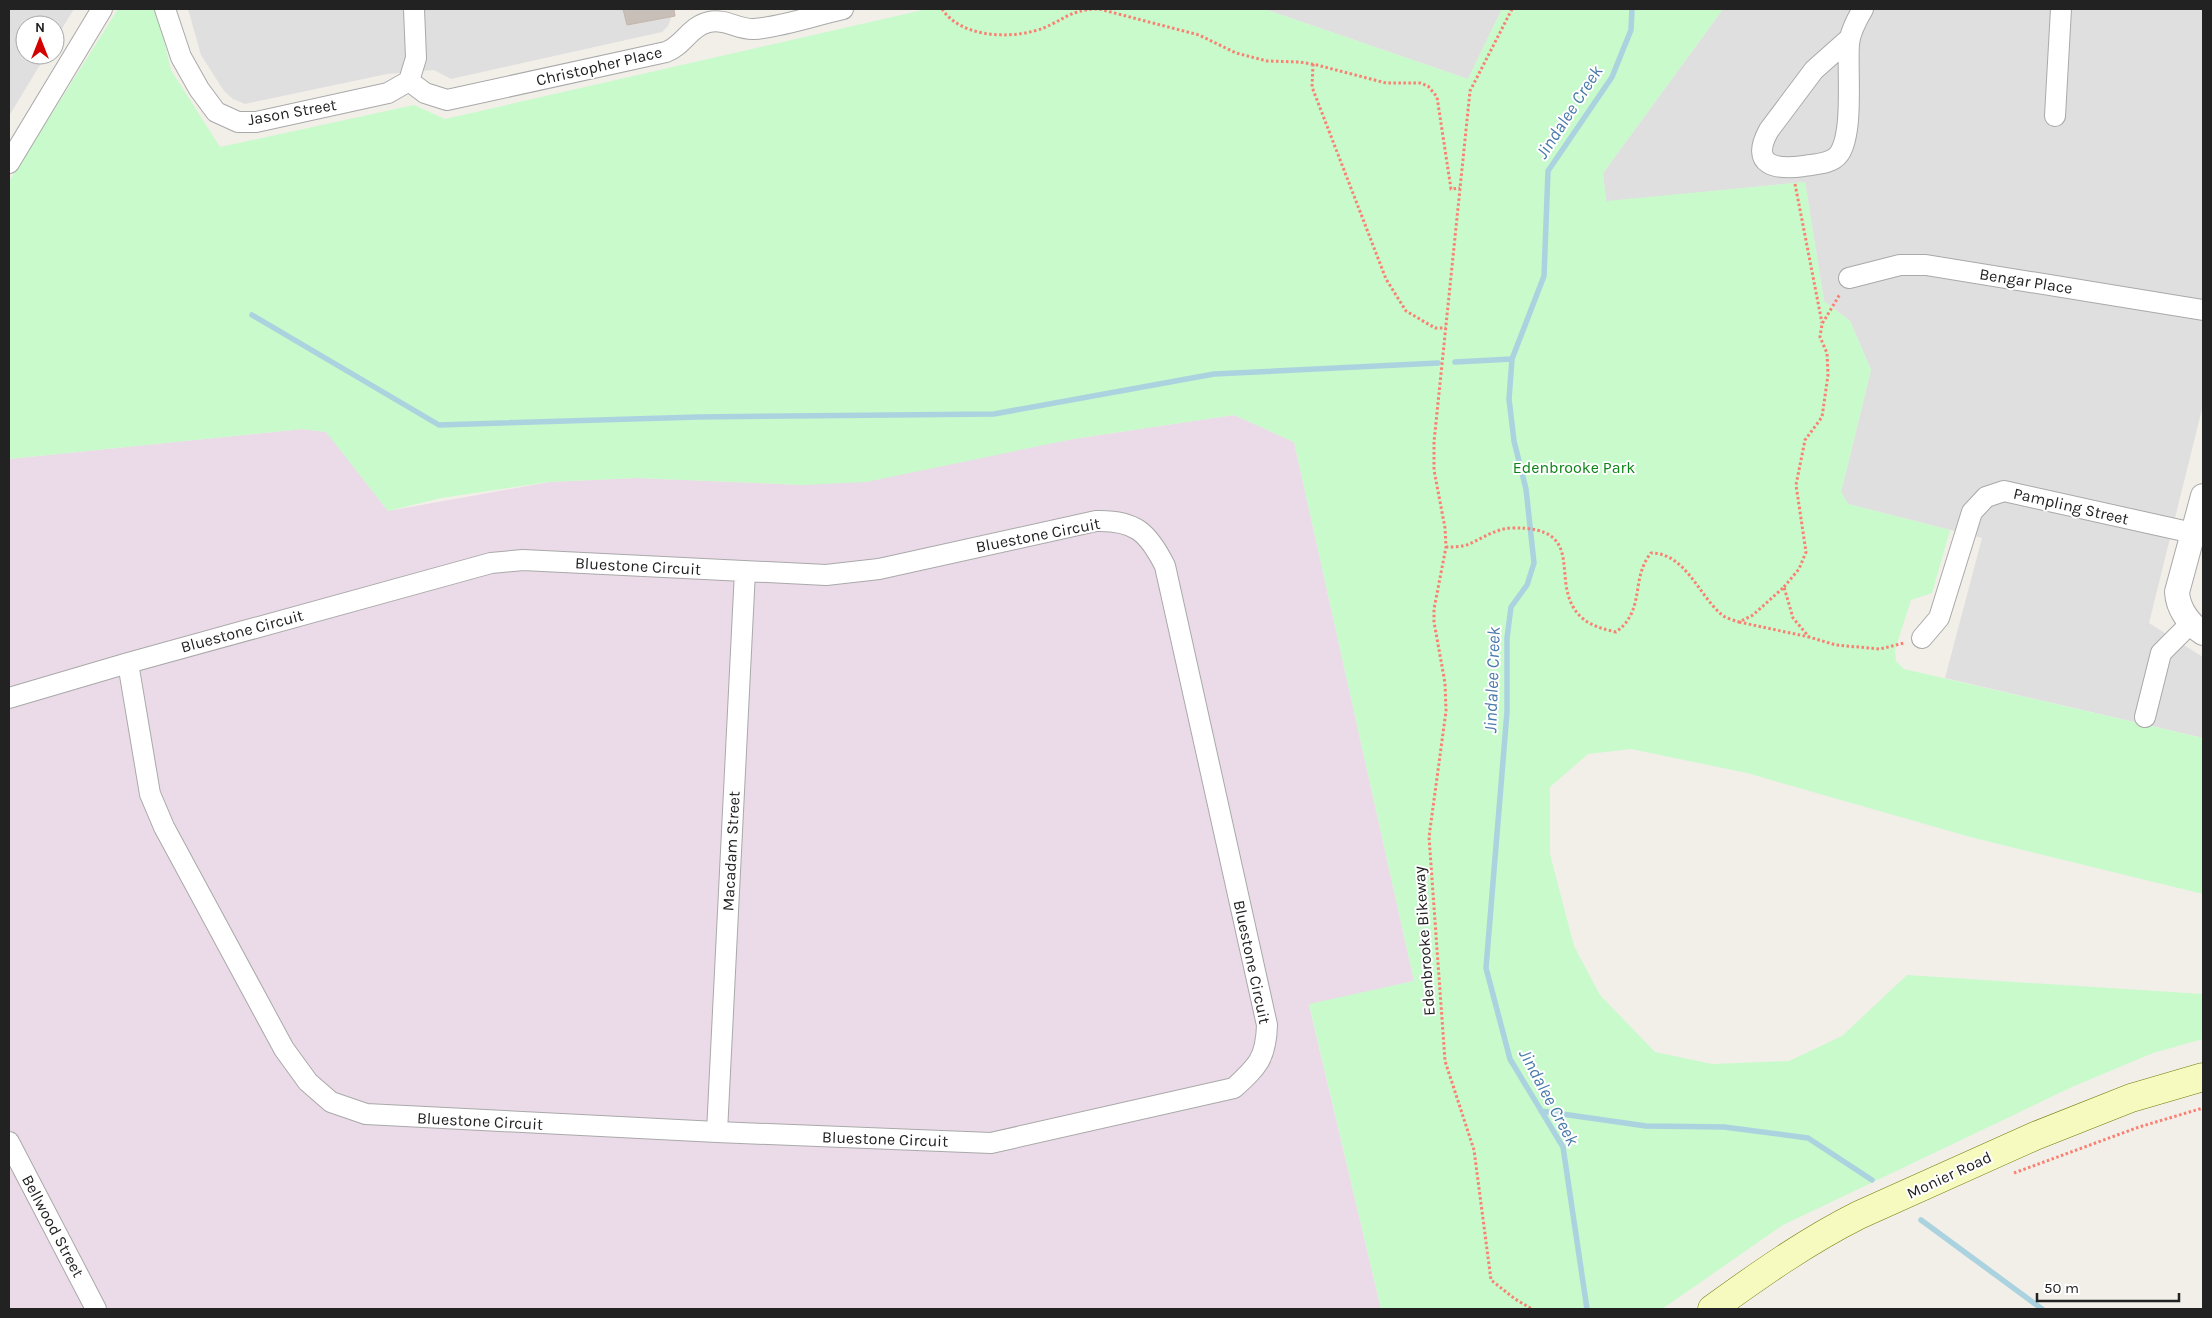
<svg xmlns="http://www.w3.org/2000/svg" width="2212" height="1318" font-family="Karla,sans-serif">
<rect width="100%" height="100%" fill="#f2efe9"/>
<path fill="#e0dfdf" d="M9,9H74L55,40V25H25V55H46L9,116Z
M188,9H671L672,15L668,26L662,32L451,79L434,70L387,74L245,104L233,99L224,91L201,55Z
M1264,9H1502L1468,79Z
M1723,9H2203V405L2149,623L2203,657V738L1945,678L1982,538L1848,504L1841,492L1871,370L1850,321L1824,301L1805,182L1606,202L1603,173Z"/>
<path fill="#ebdbe8" d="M1234,415L1294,442L1414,981L1309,1005L1381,1309H9V459L302,429L327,432L388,511L549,482L636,478L804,485L1073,439Z"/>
<path fill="#c8facc" d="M118,9H154L158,17L171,70L220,147L414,105L445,119L927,9H1264L1468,79L1502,9H1723L1603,173L1606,201L1805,182L1824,301L1850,321L1871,370L1841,492L1848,504L1950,530L1932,593L1911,600L1895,650L1896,661L1904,669L2203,738V894L1974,838L1747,773L1631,749L1588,754L1550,787V854L1574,946L1600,995L1655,1052L1712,1064L1789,1061L1842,1036L1907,975L2203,994V1039L2153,1053L2072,1087L1783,1225L1662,1309H1381L1309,1004L1414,981L1294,442L1234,415L1073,439L866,482L804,485L636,478L549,482L441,498L388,511L326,432L302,429L9,459V181Z"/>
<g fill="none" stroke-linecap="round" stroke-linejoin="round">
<path stroke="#aad3df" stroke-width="5.5" d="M252,315L439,425L698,417L994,414L1214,374L1438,363
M1455,362L1512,359
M1541,1111L1646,1126L1724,1127L1808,1138L1872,1180
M1921,1220L2042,1309
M1587,1309L1563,1147L1510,1059L1486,968L1507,712V638L1511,607L1527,585L1534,563L1526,489L1514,441L1509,399L1512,359L1544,276L1548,171L1612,77L1631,30L1632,9"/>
</g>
<path fill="#c7bfb8" stroke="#c4b6ab" d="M623,9H674L675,16L627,25Z"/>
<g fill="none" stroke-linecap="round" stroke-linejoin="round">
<g stroke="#a9a9a9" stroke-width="22">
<path id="minor" d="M165,9L181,57L199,89L216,112L238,122H256L388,93L409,81L416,58L414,9
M1850,38L1814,70L1769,130C1749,166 1776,170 1804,166C1816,164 1832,164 1839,154C1854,133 1847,70 1849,44C1850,32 1857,19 1863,9
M409,81L425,93L447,100L666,52C683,46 690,26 709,22C725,18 738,30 754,29C781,27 816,15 843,9
M2055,116L2061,9
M9,163L102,9
M1849,278L1900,265H1926L2203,310
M1922,638L1939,618L1972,512L1986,497L2004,491L2193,533
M9,698L128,663L491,563L523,560L826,575L879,569L1096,521C1135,520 1148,532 1165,566L1267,1025C1266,1058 1258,1066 1234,1088L991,1143L717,1132L366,1114L331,1102L308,1082L284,1049L164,827L150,794L128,663
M2145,717L2161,653L2191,623
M717,1132L745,571
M9,1142L96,1309"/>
</g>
<g stroke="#a9a9a9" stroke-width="26">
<path id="tertiary" d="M2203,496L2177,592C2178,609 2189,624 2203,633"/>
</g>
<g stroke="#707d05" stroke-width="29">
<path id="secondary" d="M1712,1309C1759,1275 1807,1241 1859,1215L2035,1136L2131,1098L2203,1077"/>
</g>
<path stroke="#fa8072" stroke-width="3" stroke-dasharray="2.5 2.5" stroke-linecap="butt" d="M942,9C960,36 1004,39 1034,31C1061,24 1067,9 1099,9L1199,35L1236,53L1267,61L1300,62L1317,65L1386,83H1420L1428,86L1437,97L1451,189L1460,188
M1512,9L1470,91L1434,442V470L1445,528L1446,547L1434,609V622L1445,683L1446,711L1429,837L1445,1061L1474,1150L1491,1280L1515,1299L1532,1309
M1313,64L1312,87L1386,279L1406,311L1435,328H1446
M1795,184L1822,323
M1446,547C1453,547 1463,547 1469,544C1483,538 1495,529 1511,528C1592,526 1546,583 1581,617C1591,626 1603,629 1616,632C1646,610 1630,579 1651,553C1685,553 1698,594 1721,614C1725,618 1733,620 1739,622L1753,615L1784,587L1793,618L1809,637L1836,645L1880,649L1904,643
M1784,587L1799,569L1806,552L1796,485L1805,440L1822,417L1828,375L1827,353L1820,337L1822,324L1840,294
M1739,622L1809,637
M2014,1173L2139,1127L2203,1108"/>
<use href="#minor" stroke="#fff" stroke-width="20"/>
<use href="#tertiary" stroke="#fff" stroke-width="24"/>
<use href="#secondary" stroke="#f7fabf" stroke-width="28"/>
</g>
<g text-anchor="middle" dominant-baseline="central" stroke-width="4" stroke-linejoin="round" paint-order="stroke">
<g font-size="16" fill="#222" stroke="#fff">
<text transform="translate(599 66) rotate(-13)">Christopher Place</text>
<text transform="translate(292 112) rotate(-10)">Jason Street</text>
<text transform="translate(2026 281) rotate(9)">Bengar Place</text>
<text transform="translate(2071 506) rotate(13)">Pampling Street</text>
<text transform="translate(1038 535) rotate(-11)">Bluestone Circuit</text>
<text transform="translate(638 566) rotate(3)">Bluestone Circuit</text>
<text transform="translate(242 631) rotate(-15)">Bluestone Circuit</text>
<text transform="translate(731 851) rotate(-87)">Macadam Street</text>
<text transform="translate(1424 941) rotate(-94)">Edenbrooke Bikeway</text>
<text transform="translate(1252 962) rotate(78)">Bluestone Circuit</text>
<text transform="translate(480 1121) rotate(3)">Bluestone Circuit</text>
<text transform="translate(885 1139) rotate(2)">Bluestone Circuit</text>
<text transform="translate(1949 1175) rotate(-25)">Monier Road</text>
<text transform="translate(53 1226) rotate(62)">Bellwood Street</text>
</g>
<g font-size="16" fill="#0c8416" stroke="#fff">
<text x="1574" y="467">Edenbrooke Park</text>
</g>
<g font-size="18" font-style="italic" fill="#4a7aab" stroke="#fff">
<text transform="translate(1569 112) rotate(-57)">Jindalee Creek</text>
<text transform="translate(1492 680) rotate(-88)">Jindalee Creek</text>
<text transform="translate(1549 1097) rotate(62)">Jindalee Creek</text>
</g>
</g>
<rect width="2212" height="1318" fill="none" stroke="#222222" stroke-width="20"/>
<g transform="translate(40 40)"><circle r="24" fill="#ffffff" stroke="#a7a7a7"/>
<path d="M0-4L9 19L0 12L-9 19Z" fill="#d40000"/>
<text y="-8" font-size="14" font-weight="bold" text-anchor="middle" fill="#222222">N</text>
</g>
<path d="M2037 1293v8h142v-8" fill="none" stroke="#222222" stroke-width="2.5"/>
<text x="2044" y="1293" font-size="15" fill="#222222" stroke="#ffffff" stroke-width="4" paint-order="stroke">50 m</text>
</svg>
